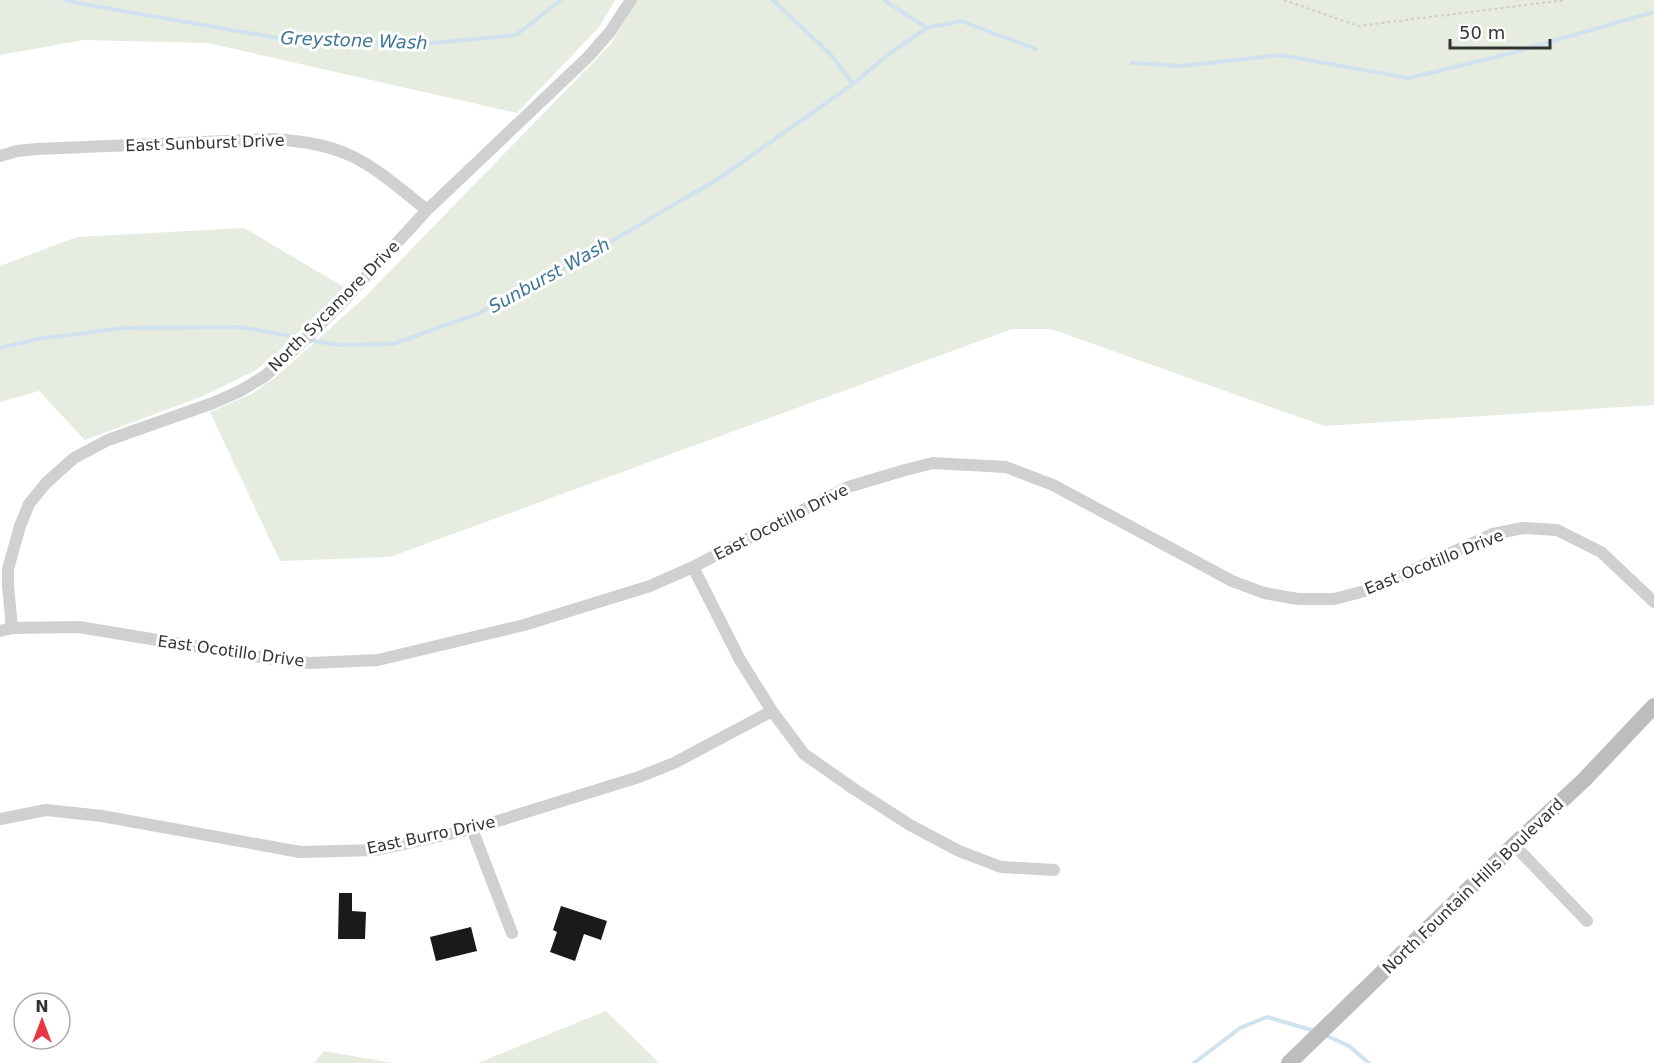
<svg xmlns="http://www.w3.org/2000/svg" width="1654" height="1063" font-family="'DejaVu Sans',sans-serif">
<rect width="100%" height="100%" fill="#fff"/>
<path fill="#e6ecdf" d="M0,0H615L600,26L517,113L208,43L84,40L0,55Z
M637,0H1654V405L1324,426L1051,329H1012L390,557L280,561L210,412L251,394L276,377L364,298L611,44Z
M244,228L344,287L277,353L256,370L203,396L85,440L39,391L0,402V266L77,237Z
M606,1011L659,1063H478Z
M324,1051L393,1063H314Z"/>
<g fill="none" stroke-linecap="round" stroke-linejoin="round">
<path stroke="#cfe2ee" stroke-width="4" d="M65,0L77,3L289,40L424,44L516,35L561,0
M772,0L775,2L832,56L853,84
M884,0L927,28
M1132,63L1181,66L1280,55L1409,78L1508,54L1654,12
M310,340L338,345L393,344L477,314L557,273L718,179L853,84L890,53L927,28L961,21L1036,49
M0,348L37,339L124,328L240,327L302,338
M1325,1035L1349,1046L1369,1063
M1194,1063L1240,1028L1267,1017L1315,1031"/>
</g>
<path fill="#1a1a1a" d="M339,893H352V911L366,912L365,939H338Z
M561,906L607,921L601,940L584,934L575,961L550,952L557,932L553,930Z
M471,927L477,951L436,961L430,937Z"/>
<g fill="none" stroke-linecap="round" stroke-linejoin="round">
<path stroke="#cdcdcd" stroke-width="2" stroke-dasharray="3 3" stroke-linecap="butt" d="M1284,0L1358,26L1566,0"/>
<path stroke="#d0d0d0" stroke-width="12" d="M0,156L17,151L37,149L274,139C299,141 324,144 347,154C374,165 404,192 427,210
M693,567L740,660L772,711L804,754L854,789L910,825L959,851L1001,867L1054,870
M12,628L8,586V569L20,526L29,504L46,483L74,458L108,440L213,403L240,391L265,376L309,336L350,294L427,210L588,57L610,32L631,0
M0,631L12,628L79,627L266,658L310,663L378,660L524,625L650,586L693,567L848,487L905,470L933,463L1006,467L1053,485L1232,581L1264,593L1298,599H1334L1369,590L1493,534L1523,528L1557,530L1601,552L1654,602
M0,819L46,810L102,816L300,852L377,850L472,829L639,777L674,763L772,711
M472,829L512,933
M1514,845L1587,921"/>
<path stroke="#bdbdbd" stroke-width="16" d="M1289,1063L1514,845L1584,780L1654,706"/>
</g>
<g text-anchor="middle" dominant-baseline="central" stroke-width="6" stroke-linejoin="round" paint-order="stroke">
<g font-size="16" fill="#333" stroke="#fff">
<text transform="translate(205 143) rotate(-2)">East Sunburst Drive</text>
<text transform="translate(334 306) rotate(-45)">North Sycamore Drive</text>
<text transform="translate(781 522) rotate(-27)">East Ocotillo Drive</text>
<text transform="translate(1434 562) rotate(-22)">East Ocotillo Drive</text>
<text transform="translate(231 651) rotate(8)">East Ocotillo Drive</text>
<text transform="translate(431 835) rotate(-12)">East Burro Drive</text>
<text transform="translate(1473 886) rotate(-44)">North Fountain Hills Boulevard</text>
</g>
<g font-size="18" font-style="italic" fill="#3f7597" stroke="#fff">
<text transform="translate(354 40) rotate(2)">Greystone Wash</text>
<text transform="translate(549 275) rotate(-29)">Sunburst Wash</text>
</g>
</g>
<g transform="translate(42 1021)"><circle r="28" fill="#ffffff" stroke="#adadad" stroke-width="1.5"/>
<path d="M0-4.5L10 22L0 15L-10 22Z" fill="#e63946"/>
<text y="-9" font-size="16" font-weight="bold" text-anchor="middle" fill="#333333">N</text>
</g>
<path d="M1450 39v9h100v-9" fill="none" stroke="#333333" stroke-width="3"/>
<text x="1459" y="39" font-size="18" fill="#333333" stroke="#ffffff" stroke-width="4.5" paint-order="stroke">50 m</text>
</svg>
